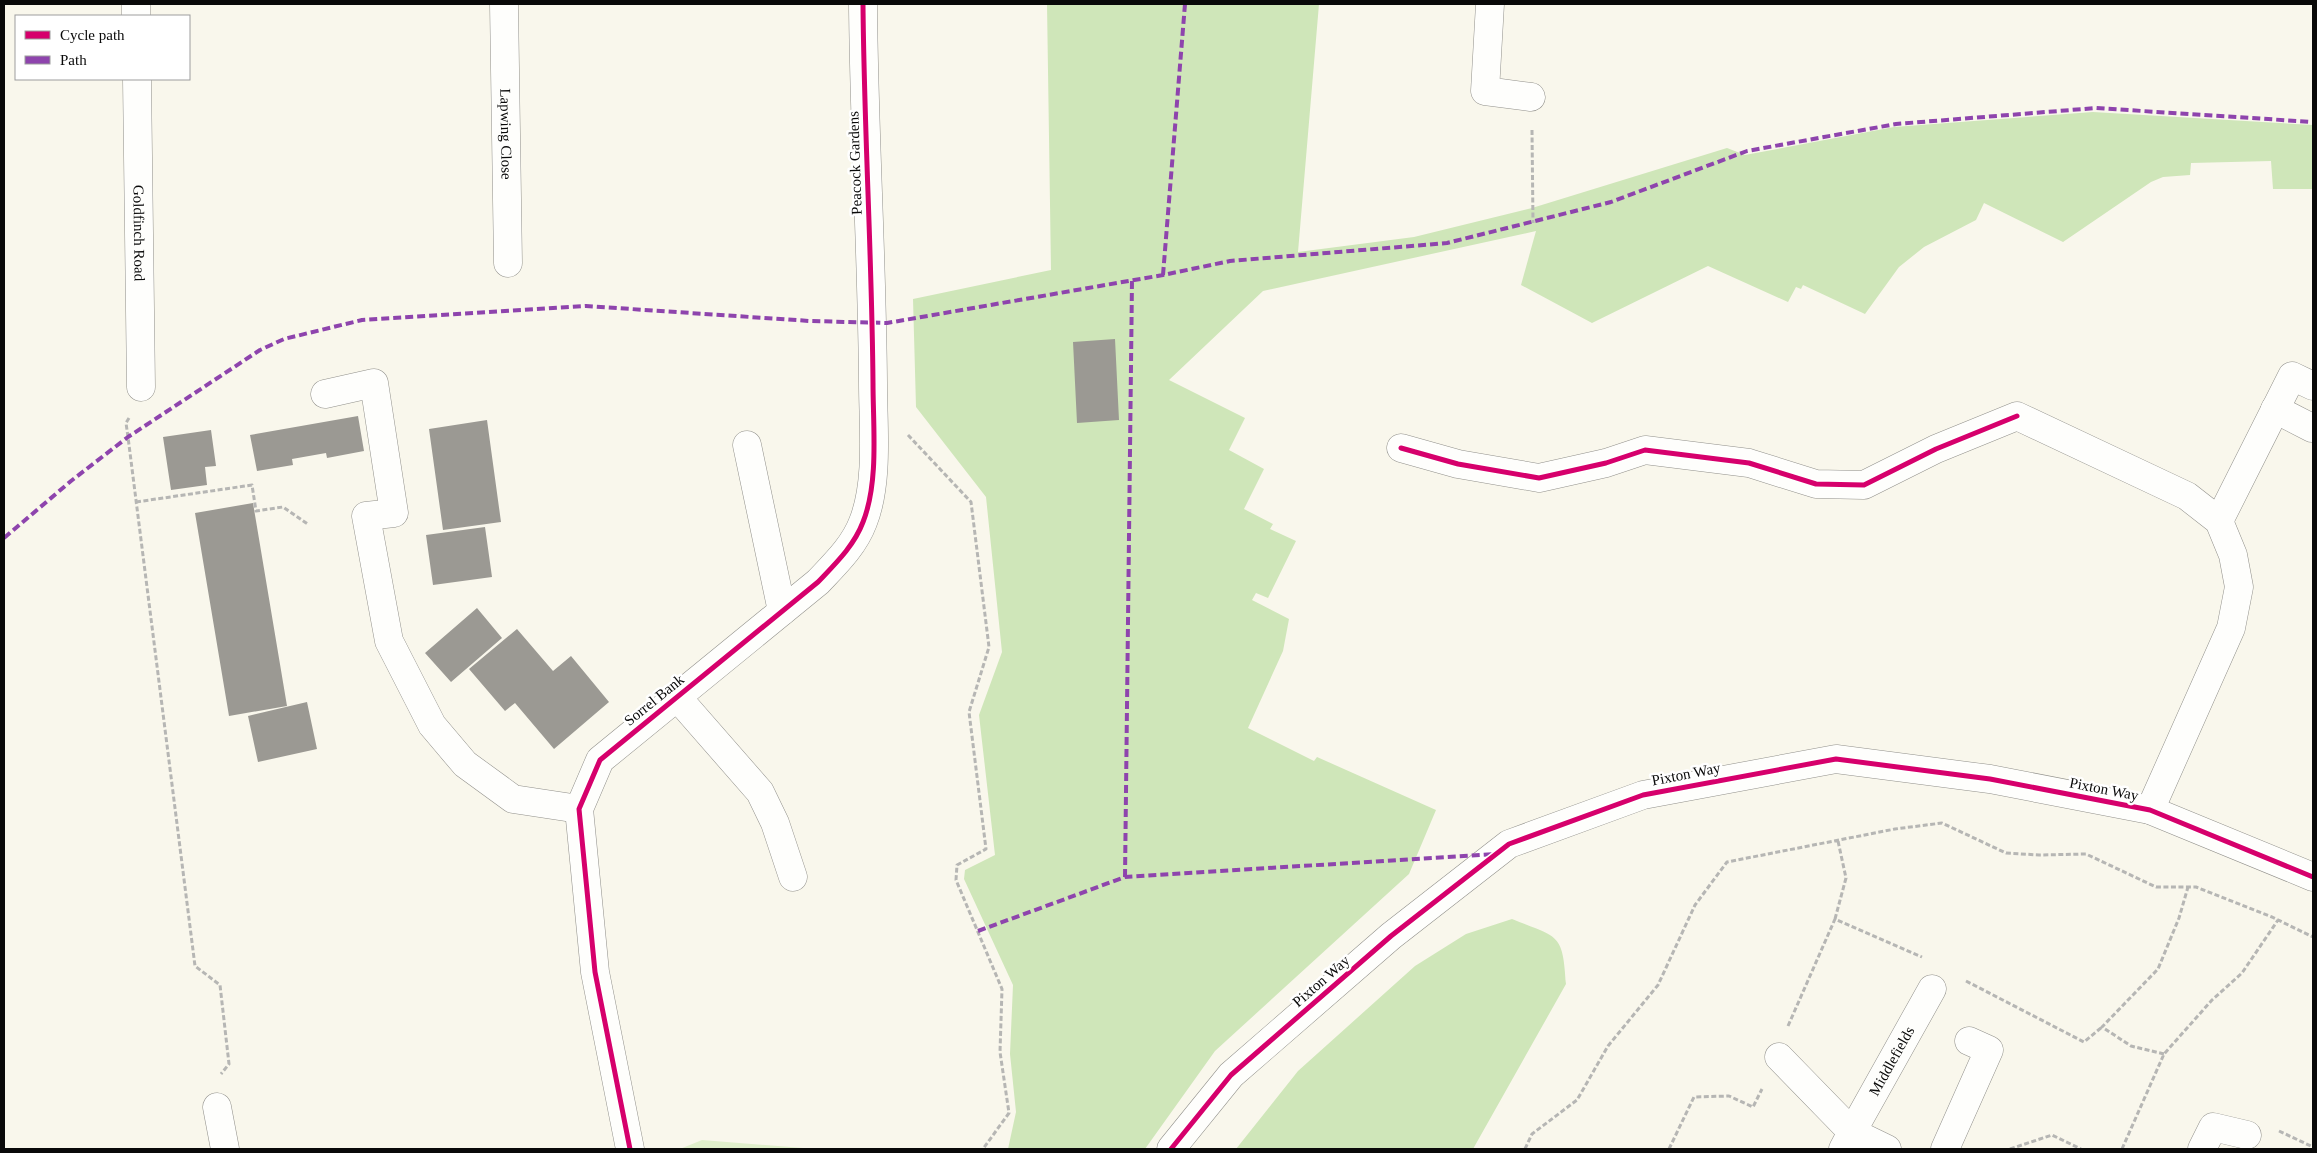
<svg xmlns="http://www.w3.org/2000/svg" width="2317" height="1153" font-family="'Times New Roman',serif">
<rect width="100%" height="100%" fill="#f9f7ec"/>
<path fill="#e0efcb" d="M702,1140L816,1149H680Z"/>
<path fill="#cfe6b9" d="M1047,4H1319L1298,252L1414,237L1532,208L1727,148L1745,155L1894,127L2093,112L2313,125V189H2273L2271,161L2191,163L2190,175L2163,177L2151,182L2063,242L1984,203L1976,220L1924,247L1899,267L1865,314L1803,285L1801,289L1796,287L1788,302L1708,266L1592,323L1521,285L1536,231L1263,291L1169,380L1245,418L1229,450L1264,469L1244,509L1273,524L1270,529L1296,541L1268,598L1256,593L1252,600L1289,619L1283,651L1248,728L1314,761L1317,757L1436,810L1409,874L1215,1051L1145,1149H1008L1016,1112L1010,1054L1013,985L964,879L965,870L995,855L979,715L1002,652L986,497L916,407L913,299L1051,270Z
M1512,919C1558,938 1563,932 1566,984L1473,1149H1236L1298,1071L1415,966L1466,934Z"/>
<path fill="#9b9993" d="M1115,339L1119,420L1077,423L1073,342Z
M358,416L364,451L327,458L326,453L292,459L293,465L257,471L250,435Z
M487,420L501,522L443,530L429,429Z
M211,430L216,466L205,467L207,485L171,490L163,437Z
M253,503L287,706L229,716L195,513Z
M485,527L492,577L433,585L426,535Z
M477,608L502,638L451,682L425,653Z
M517,629L553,671L571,656L609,702L554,749L515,703L505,711L469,669Z
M307,702L317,749L258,762L248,716Z"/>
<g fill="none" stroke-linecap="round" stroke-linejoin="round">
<g stroke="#91908b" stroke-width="29">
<g id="minor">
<path d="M136,4V16"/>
<path id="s1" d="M504,4L508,263"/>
<path d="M1490,4L1485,91L1531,97"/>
<path id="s2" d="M137,79L141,387"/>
<path d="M325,394L374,383L394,513L366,516L389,641L432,725L465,764L513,799L579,809"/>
<path d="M2275,409L2312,428"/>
<path d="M747,445L782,611"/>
<path d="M1401,448L1458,464L1539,478L1606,463L1645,450L1749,463L1816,484L1864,485L1936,449L2017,416L2187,496L2219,521L2233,555L2239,587L2231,628L2150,810"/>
<path d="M2219,521L2292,376L2313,386"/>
<path d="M677,697L760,792L775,823L793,877"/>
<path id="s3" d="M1779,1057L1852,1132L1932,989"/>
<path d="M217,1107L225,1149"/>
<path d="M630,1149L595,972L579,809L600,760L818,582C835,564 854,546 863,522C879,482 873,426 873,383C872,256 864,130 863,4"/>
<path d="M1171,1149L1231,1075L1391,936L1509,844L1643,795L1836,759L1990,779L2150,810L2313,877"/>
<path d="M1843,1149L1852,1132L1887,1149"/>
<path d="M1945,1149L1989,1050L1969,1041"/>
<path d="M2202,1149L2213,1127L2247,1135"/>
</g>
</g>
<path stroke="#b6b6b4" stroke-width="3" stroke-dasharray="5 2.5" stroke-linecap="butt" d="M1532,130L1533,223
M129,418L126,423L128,437L195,966L220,985L229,1064L221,1074
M908,435L971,502L989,647L969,712L986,849L957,865L956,880L1002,989L1000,1052L1009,1113L983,1149
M136,502L252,485L256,511L283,507L309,525
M1835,919L1846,878L1838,841
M1966,981L2084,1042L2102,1027
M1788,1026L1835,919L1922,957
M2164,1054L2131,1046L2102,1027L2158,969L2179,918L2188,887
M2279,1131L2313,1147
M1525,1149L1532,1134L1577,1100L1608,1046L1658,985L1695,905L1727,862L1895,829L1942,823L2006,853L2039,855L2086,854L2156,887H2196L2272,917L2313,937
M1669,1149L1694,1097L1729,1096L1753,1107L1762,1089
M2010,1149L2052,1135L2081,1149
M2122,1149L2164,1054L2212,1000L2242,973L2278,920"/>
<use href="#minor" stroke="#fefefc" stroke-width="28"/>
<path stroke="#8e44ad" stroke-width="4" stroke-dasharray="8 4" stroke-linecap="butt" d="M1163,275L1185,4
M4,538L71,481L128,437L260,350L284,339L362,320L586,306L810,321L887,323L1163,275L1230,261L1447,243L1611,202L1747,151L1896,124L2096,108L2313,122
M1125,877L1132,280
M978,931L1125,877L1495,854"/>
<g stroke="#fff" stroke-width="8">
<path id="cycleway" d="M1401,448L1458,464L1539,478L1606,463L1645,450L1749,463L1816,484L1864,485L1936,449L2017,416
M630,1149L595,972L579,809L600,760L818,582C835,564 854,546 863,522C879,482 873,426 873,383C872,256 864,130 863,4
M1171,1149L1231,1075L1391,936L1509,844L1643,795L1836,759L1990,779L2150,810L2313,877"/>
</g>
<use href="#cycleway" stroke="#d6006c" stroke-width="5"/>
</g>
<g text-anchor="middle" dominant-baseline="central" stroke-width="5" stroke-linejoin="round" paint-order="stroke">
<g font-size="15" fill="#090909" stroke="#fff">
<text stroke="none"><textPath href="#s1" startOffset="130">Lapwing Close</textPath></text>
<text transform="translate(855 163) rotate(-92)">Peacock Gardens</text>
<text stroke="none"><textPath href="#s2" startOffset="154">Goldfinch Road</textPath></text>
<text transform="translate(654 700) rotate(-39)">Sorrel Bank</text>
<text transform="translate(1686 774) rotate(-11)">Pixton Way</text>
<text transform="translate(2104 789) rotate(11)">Pixton Way</text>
<text transform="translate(1321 981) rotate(-41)">Pixton Way</text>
<text stroke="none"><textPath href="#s3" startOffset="186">Middlefields</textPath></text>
</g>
</g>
<rect width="2317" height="1153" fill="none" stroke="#090909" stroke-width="10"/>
<rect x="15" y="15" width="175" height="65" fill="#ffffff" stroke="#9d9d9d"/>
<rect x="25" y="31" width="25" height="8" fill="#d6006c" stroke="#9d9d9d"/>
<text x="60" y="40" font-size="15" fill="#090909">Cycle path</text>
<rect x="25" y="56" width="25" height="8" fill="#8e44ad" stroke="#9d9d9d"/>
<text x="60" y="65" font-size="15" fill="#090909">Path</text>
</svg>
